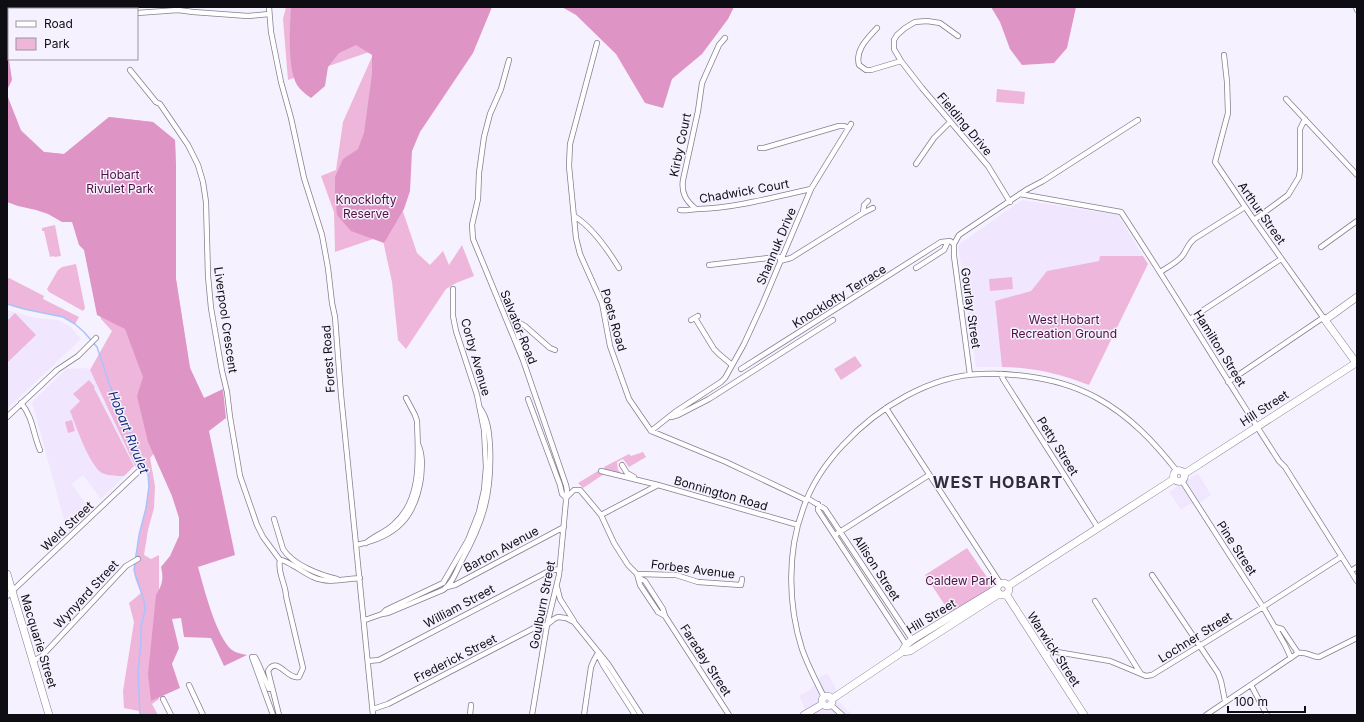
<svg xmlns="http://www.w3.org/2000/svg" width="1364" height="722" font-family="Inter,sans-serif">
<rect width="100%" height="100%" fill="#f6f1fe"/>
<path fill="#f0e7ff" d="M1022,200L1118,215L1143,256H1100L1099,261L1047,271L1031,291L995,301L1002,367H976L958,245Z
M7,310L36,318L58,320L71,327L81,339L7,409Z
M85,368L90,370L135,466L101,499L83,475L72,484L90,510L67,531L32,402L66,369Z
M1198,473L1211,495L1203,501L1188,505L1181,510L1169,492Z
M828,674L835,687L839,702L853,715H806L804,706L799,696L811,689L821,676Z"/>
<path fill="#eeb6da" d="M286,7H412L373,123L417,253L430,265L443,251L449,265L462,245L474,276L456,283L446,289L406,349L398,340L392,282L382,236L335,252L334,212L321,176L336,170L343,122L375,50L288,80L283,19Z
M997,89L1025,92L1024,104L996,102Z
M7,95L21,130L44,152L64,154L109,117L153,122L175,140L176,166V279L190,368L204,398L150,458L155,486L154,508L148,530L144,555L151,559L159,555V637L153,667L159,699L152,704L158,715H140L139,711L124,708L123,691L134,622L129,603L141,593C139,587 135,580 134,573C133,565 135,556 137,548C141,524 150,501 148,475L135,466L90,370L112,331L101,319L87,251L74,213L23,201Z
M55,225L61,256L54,257V256L50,257L44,231H42V228Z
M1100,256H1143L1148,264L1089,385C1060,374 1033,367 1002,367L995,301L1031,291L1047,271L1099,261Z
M76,264L85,308L83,311L49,292L47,289L58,270L62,267Z
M1012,277L1013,289L990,291L989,279Z
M9,278L44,296L43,299L79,317L75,324L63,317L24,309L7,304V279Z
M15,313L36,335L7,363V321Z
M855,356L862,366L841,380L834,369Z
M89,380L95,387L94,388L134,466L124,476C117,476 109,476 102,473C89,465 76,426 70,411L80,401L73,394Z
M72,420L75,431L68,433L65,422Z
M643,452L646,457L629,467L623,459L617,462L618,470L623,475L605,470L604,467L629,454L631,456Z
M598,471L604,474L583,488L578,483Z
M967,548L991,583L990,589L950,613L925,575Z"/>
<path fill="#df94c6" d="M7,7H13L15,9H9V42L7,46L12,80L7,90Z
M291,7H492L473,53L420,132L412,151L410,191L404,209L384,243L351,231L337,215L335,195V177L343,159L358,149L364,133L372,74V55L356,45L339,53L328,67L325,86L311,98C307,95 300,90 297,85C287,67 290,28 291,7Z
M562,7H734L728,19L702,54L672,79L663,108L645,103L616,54L576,15Z
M991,7H1076L1067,48L1054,63L1022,65L1010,49L1000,22Z
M7,95L21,131L44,152L64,154L109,117L153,122L175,140L176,166V279L190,368L204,398L223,389L226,418L209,431L235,555L198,567C204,588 216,637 232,650C236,653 242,654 247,655L224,666L211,638L184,637L181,618L172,619L179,648L172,664L180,688L151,701L148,674L156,595C162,585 164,579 161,567L170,556L179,536V518L172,496L148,442L137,396L143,377L125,329L97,315L84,250L79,245L72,222H62L48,214L36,210L18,206L7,202Z"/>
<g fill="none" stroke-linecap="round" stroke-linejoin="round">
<path stroke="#a9c3fd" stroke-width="1.5" d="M7,304L24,309L63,317L75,324L84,332L97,347L116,403L137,447L148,475L149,486L146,508L139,535L134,570L144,601L145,611L141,627V642L138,671L140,715"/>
<g stroke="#857e91" stroke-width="6">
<path id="street" d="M122,7L124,9
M269,7L271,32L281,82L291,118L304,178L322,235L328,268L332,303L335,317L341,395L373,715
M1356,7L1357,10
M137,13L178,10L193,12L248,16L269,14
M877,28C867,39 855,50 859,65L866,70H871L901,61
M958,36L940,23L927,21L915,22L905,28L897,35L894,40V49L901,61L922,88L988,166L1010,202
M597,43L570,144L569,166L576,238L580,254L602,303L610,346L629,399L651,431L726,462L806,500
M1224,55L1227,82L1228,113L1215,162L1254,220L1325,320
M509,60L501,89L490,114L484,137L479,173L478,199L472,225L473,239L523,360L566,485L567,490L559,575L547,625L532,715
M130,70L156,102L160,104L188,145L198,165L203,182L206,202L208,276L211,308L222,371L227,392L230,417L240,476L257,525L263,537L280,560
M1286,99L1357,175
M760,148H764L839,126H844L849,128
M916,164L934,138L950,122
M1020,194L1121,212C1175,294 1226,379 1279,461L1285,467L1357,581
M696,209C686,201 681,193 683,180L698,111L702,83L719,45L725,38
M680,210C686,211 691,209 698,209C736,208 774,197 811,189
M863,213L864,205L868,201
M574,216C592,227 608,250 619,268
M1254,220L1288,195L1299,177L1300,170V129L1305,119
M954,244V256L970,375
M1321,247L1357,221
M780,261L791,258L863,213L873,208
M709,265L776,257H782
M916,268L944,250L948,241
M1160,272C1168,267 1178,262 1183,255C1187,249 1188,244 1194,239L1245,207
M695,318L714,349L719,354L732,365
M1190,319L1281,259
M691,320L698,316
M522,354L521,344L515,326L516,323L518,322L525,326L550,348L555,350
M741,369L941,242L950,241L954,244L959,235L1026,190L1043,181L1138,120
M1001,374L1003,379L1098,528
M1228,382L1324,317
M528,399L560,485L562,494L566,498
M21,403C33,417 33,434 40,450
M886,408L1000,583
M7,417L57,370L78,356L96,338
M671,417L678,415L709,399L833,320
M651,431L675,412L721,382L725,378L744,344L762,305L811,189L851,124
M622,465L627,473L634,477
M601,471L658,485L798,525
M1182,481L1263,607L1285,645L1291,658
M566,498L574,490H580L601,515L614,543L628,565L637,574L640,585L658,612L665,616
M807,498L825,509L913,641
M818,504V510L907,646
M601,515L658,485
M274,519L283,549C293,565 320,575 337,579
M835,535L929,475
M366,543C375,535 386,532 394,524C423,499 418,455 417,421L415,415L406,398
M356,545C396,537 415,518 421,478C422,466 423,455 418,444
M1351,571L1357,567
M637,574L676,575L698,582L741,585L742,579
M1152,575L1218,673L1221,681L1225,701
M639,578L645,581L663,609L665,616L729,715
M447,587L455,585L564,527
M557,587L560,599L574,621
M7,596L140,470
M1095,601L1141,674
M382,614L386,610L443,583L468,540L479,512L484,490L486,467L484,430L477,395L456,331L453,316V289
M365,620L382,614L388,613L443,590C452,584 456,572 461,562C484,521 492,493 490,446C489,432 488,419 480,408
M548,624L554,619L558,617L566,618L574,622L608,664L641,715
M1275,627L1282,629L1298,653
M1045,654L1051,652H1057L1110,661L1146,676L1152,675L1263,607L1341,557
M252,657L273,715
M252,657H255L258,663L269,689
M599,657L603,665L635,715
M33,661L42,656L126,566L138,559
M368,661L379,660L549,571L560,569
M189,685L203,715
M1251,685L1267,715
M824,697C816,681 808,666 802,649C788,605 787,552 803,509C811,485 826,463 843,445C877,408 931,375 982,374C996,373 1010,374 1025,376C1050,379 1075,386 1097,398C1130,416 1154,442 1177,471
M163,699L171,715
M831,705L842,715
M373,709L388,704L536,627L547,625
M279,715L268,671C277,655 287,680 299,677L303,668L286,596C286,585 277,572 280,560C286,559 305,574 313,577C328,584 344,579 360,578
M470,715L471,705
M584,715L591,667L594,660L598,653
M1206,715L1298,653C1306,651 1312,657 1319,657L1357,638"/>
</g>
<g stroke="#857e91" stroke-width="8">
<path id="secondary" d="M1357,297L1325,320L1357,364
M1173.5 476a5.5 5.5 0 1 1 11 0a5.5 5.5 0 1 1-11 0Z
M1184,474L1356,363
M7,574L49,715
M997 589a6 6 0 1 1 12 0a6 6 0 1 1-12 0Z
M1008,586L1174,479
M1006,594L1084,715
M902,652L906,645L912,640L996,589
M822 701a5 5 0 1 1 10 0a5 5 0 1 1-10 0Z
M832,699L902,652L910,651L999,594
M804,715L823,704"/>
</g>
<use href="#street" stroke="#fff" stroke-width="4.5"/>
<use href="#secondary" stroke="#fff" stroke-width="7"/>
</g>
<g text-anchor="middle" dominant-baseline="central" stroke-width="3" stroke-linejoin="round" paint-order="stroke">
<g font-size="12" fill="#0f0d14" stroke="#f6f1fe">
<text transform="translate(965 124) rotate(50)">Fielding Drive</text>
<text transform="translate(680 145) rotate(-78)">Kirby Court</text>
<text transform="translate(744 191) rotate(-10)">Chadwick Court</text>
<text transform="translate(1262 213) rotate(55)">Arthur Street</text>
<text transform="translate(776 246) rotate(-67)">Shannuk Drive</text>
<text transform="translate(839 296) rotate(-32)">Knocklofty Terrace</text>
<text transform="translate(971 308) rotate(82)">Gourlay Street</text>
<text transform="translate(226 320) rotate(82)">Liverpool Crescent</text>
<text transform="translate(614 320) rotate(74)">Poets Road</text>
<text transform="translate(519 327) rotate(68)">Salvator Road</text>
<text transform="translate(1220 348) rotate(58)">Hamilton Street</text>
<text transform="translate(476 357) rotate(74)">Corby Avenue</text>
<text transform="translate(328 359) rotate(-94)">Forest Road</text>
<text transform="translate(1264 408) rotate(-33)">Hill Street</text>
<text transform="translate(1058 446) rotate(58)">Petty Street</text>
<text transform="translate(721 493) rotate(16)">Bonnington Road</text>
<text transform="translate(67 526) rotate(-43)">Weld Street</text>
<text transform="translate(1237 548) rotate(57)">Pine Street</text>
<text transform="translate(501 549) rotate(-28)">Barton Avenue</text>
<text transform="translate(877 568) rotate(57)">Allison Street</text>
<text transform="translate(693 569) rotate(7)">Forbes Avenue</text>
<text transform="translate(86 594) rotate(-47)">Wynyard Street</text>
<text transform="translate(542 605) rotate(-79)">Goulburn Street</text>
<text transform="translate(459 606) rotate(-28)">William Street</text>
<text transform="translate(931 616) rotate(-31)">Hill Street</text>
<text transform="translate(1195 637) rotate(-32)">Lochner Street</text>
<text transform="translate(39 641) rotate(73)">Macquarie Street</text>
<text transform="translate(1054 649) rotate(57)">Warwick Street</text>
<text transform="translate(455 658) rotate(-27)">Frederick Street</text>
<text transform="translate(706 660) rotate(57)">Faraday Street</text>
</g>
<g font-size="12" fill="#510f40" stroke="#f6f1fe">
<text x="120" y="174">Hobart<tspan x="120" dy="14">Rivulet Park</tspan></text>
<text x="366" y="199">Knocklofty<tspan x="366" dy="14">Reserve</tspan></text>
<text x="1064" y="319">West Hobart<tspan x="1064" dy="14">Recreation Ground</tspan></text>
<text x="961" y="580">Caldew Park</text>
</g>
<g font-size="13" font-style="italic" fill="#122b7c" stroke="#f6f1fe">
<text transform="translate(129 432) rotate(68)">Hobart Rivulet</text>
</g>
<g font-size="16" font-weight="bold" letter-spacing="1" fill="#322c3c" stroke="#f6f1fe">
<text x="998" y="482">WEST HOBART</text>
</g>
</g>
<rect width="1364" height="722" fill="none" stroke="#0f0d14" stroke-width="16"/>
<rect x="8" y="8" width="130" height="52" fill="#f6f1fe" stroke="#9a96a0"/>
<rect x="16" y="21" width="20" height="6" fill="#ffffff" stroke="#9a96a0"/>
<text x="44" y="28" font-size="12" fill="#0f0d14">Road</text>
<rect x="16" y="38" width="20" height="12" fill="#eeb6da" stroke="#9a96a0"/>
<text x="44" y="48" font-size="12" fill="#0f0d14">Park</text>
<path d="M1228 706v6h77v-6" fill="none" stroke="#0f0d14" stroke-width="2"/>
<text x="1234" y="706" font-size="12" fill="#0f0d14" stroke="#f6f1fe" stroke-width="3" paint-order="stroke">100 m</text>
</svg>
